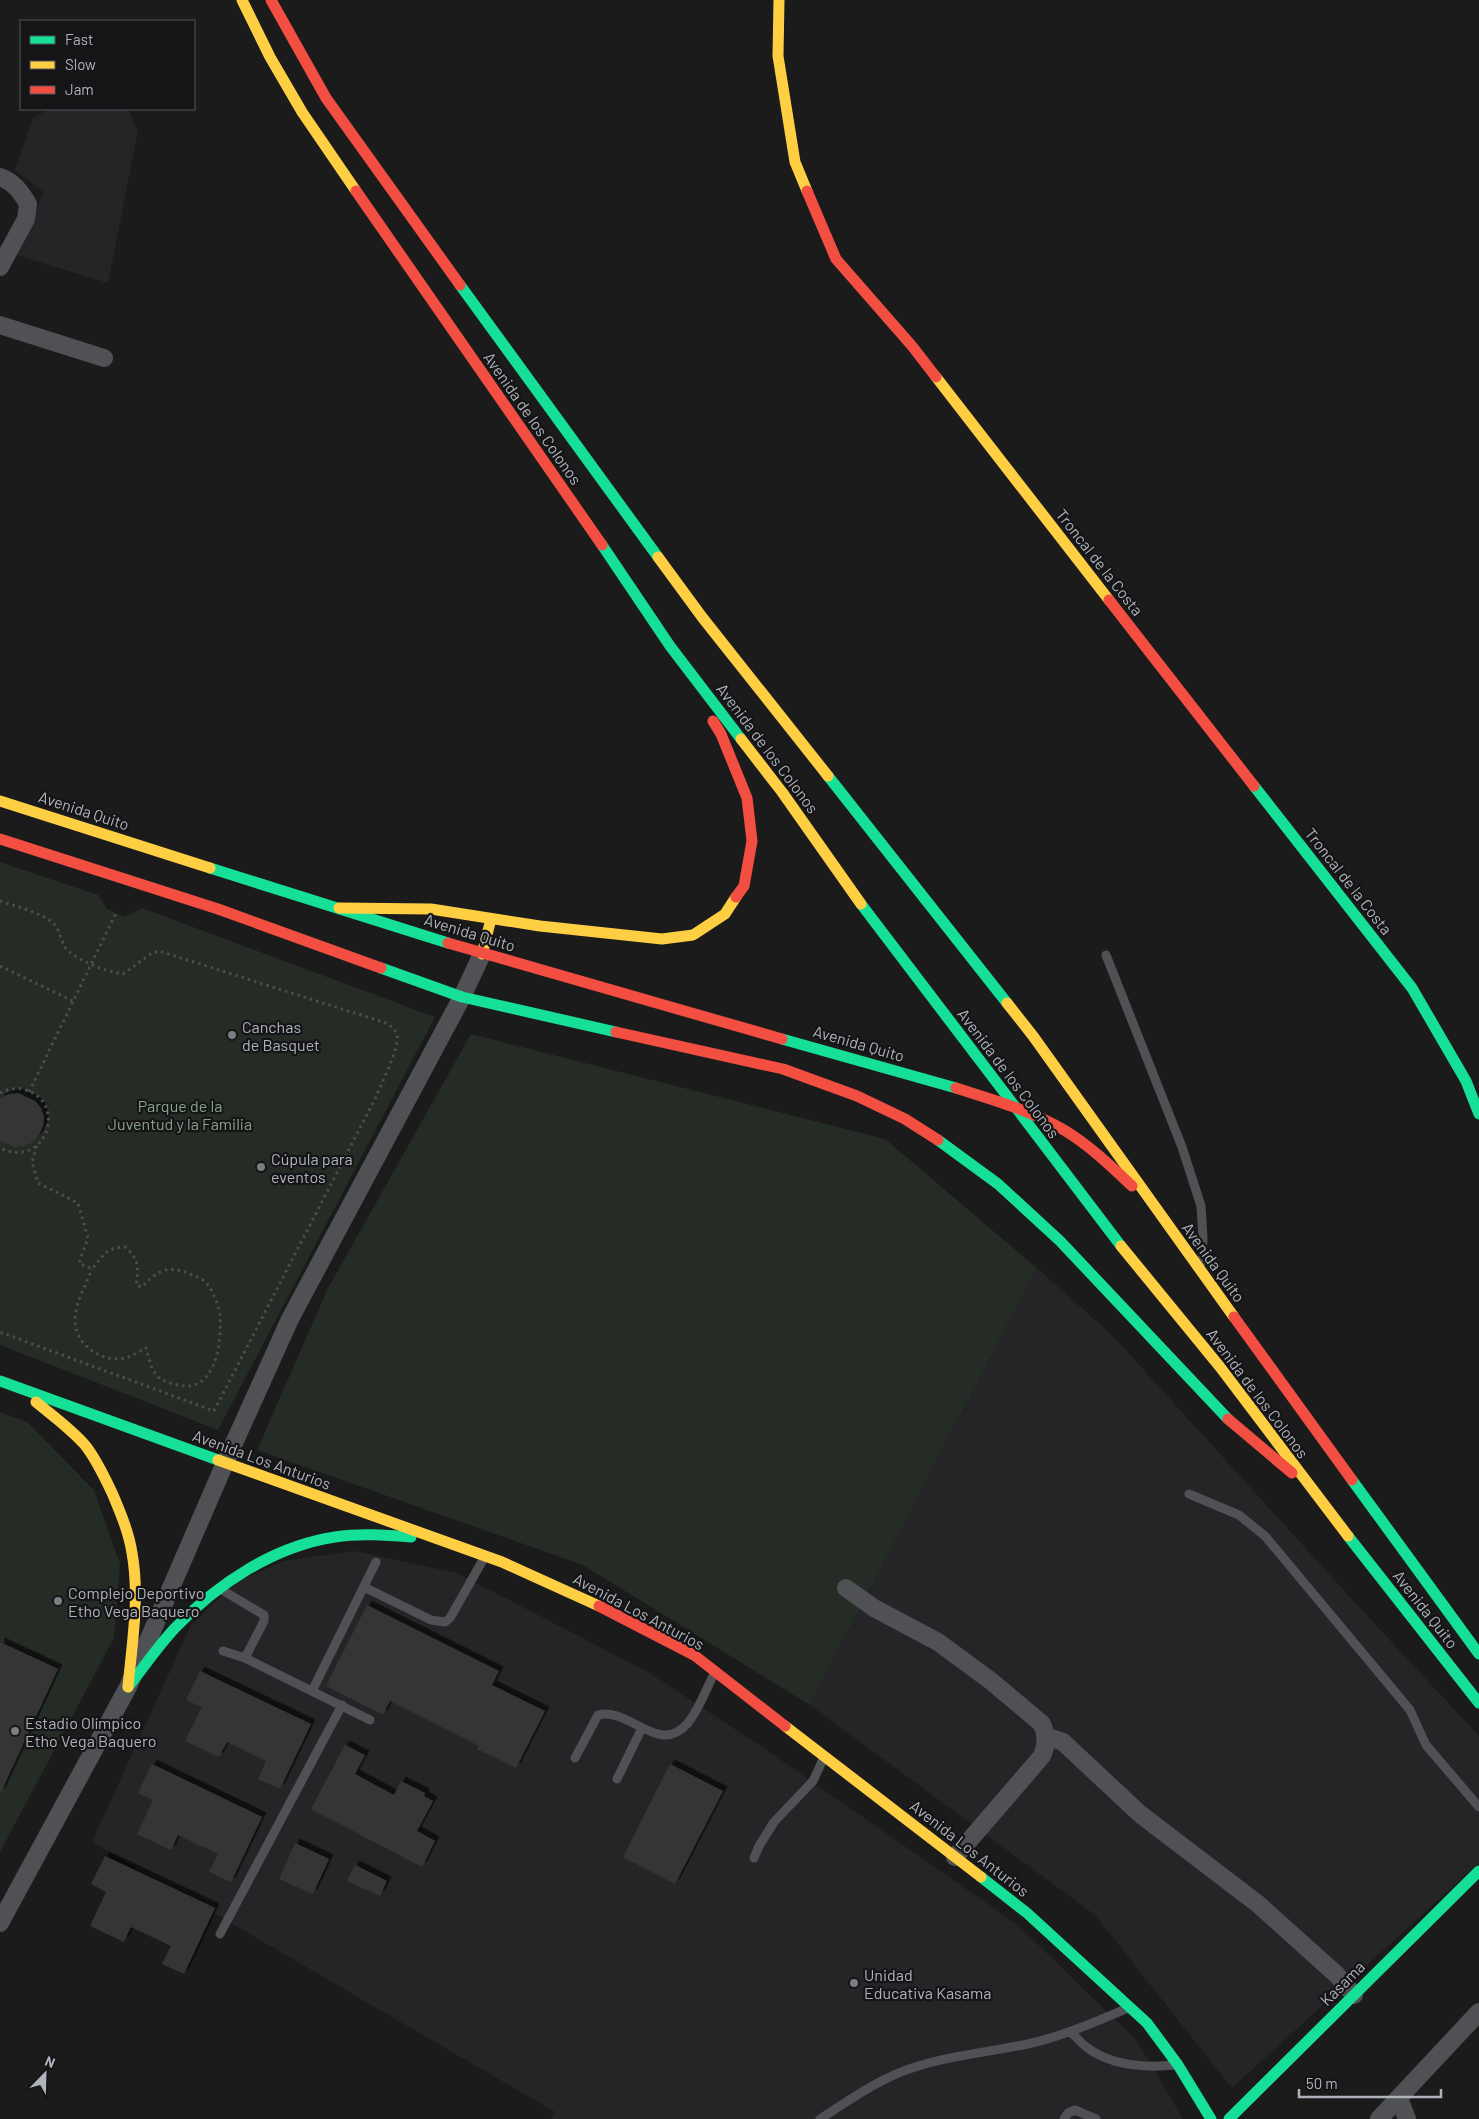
<svg xmlns="http://www.w3.org/2000/svg" width="1479" height="2119" font-family="Barlow,sans-serif">
<defs>
<filter id="shadow"><feDropShadow dx="4.5" dy="-4.5" stdDeviation="0" flood-color="#0009"/></filter>
</defs>
<rect width="100%" height="100%" fill="#1b1b1b"/>
<path fill="#252527" d="M49,109H128L138,131L108,283L16,255L44,192L15,170L33,118Z
M1037,1268L1112,1335L1359,1607L1479,1736V1863L1232,2088L1095,1915L810,1705Z
M355,1551L457,1573L648,1672L765,1749L1018,1925L1137,2041L1183,2119H551L555,2112L92,1842L191,1625L235,1583L283,1561Z"/>
<path fill="#252b25" d="M0,862L98,895L107,909L125,917L142,908L435,1017L218,1430L0,1345Z
M471,1034L885,1139L1037,1268L810,1705L583,1565L257,1450L328,1288Z
M0,1412L27,1422L94,1490L120,1564L114,1638L0,1852Z"/>
<path fill="#353636" filter="url(#shadow)" d="M18,1093L35,1101L41,1108L44,1117L43,1126L39,1135L33,1142L24,1146L15,1147L0,1141V1099L9,1094Z
M367,1605L499,1671L492,1685L545,1711L516,1768L477,1749L479,1746L390,1701L383,1715L326,1686Z
M0,1642L58,1669L0,1794Z
M200,1671L311,1724L280,1789L258,1779L266,1761L227,1742L219,1757L185,1741L202,1707L186,1700Z
M345,1745L365,1755L355,1774L394,1795L401,1781L425,1793L424,1796L433,1801L417,1831L435,1841L422,1867L311,1809Z
M152,1764L262,1817L231,1882L209,1872L218,1854L178,1835L171,1850L137,1834L153,1800L138,1793Z
M670,1764L723,1791L675,1884L623,1857Z
M295,1843L329,1859L313,1894L279,1879Z
M105,1856L215,1908L184,1974L162,1964L171,1946L131,1927L124,1942L90,1926L106,1892L91,1884Z
M355,1865L387,1881L380,1896L347,1881Z"/>
<g fill="none" stroke-linecap="round" stroke-linejoin="round">
<path stroke="#4b4d4f" stroke-width="3" stroke-dasharray="2.5 4" stroke-linecap="butt" d="M0,901C15,906 42,913 53,923C59,928 61,940 65,947C74,960 107,972 123,974L152,953L159,951L386,1023C391,1026 395,1029 397,1035C400,1048 381,1083 376,1097L214,1411L0,1332
M0,966L73,1001
M29,1092L117,911
M0,1093C8,1089 17,1087 26,1090C69,1104 45,1170 0,1148
M37,1146L32,1162L38,1183L78,1203L88,1238L79,1263L92,1269C104,1255 106,1247 125,1247C139,1259 139,1267 136,1285L142,1287C157,1271 167,1265 188,1273C195,1276 204,1279 208,1285C214,1293 219,1306 220,1317C222,1344 215,1394 178,1385C169,1383 160,1381 155,1373C150,1367 149,1356 146,1348C140,1351 134,1355 128,1357C105,1365 75,1346 75,1321C75,1302 86,1285 92,1269"/>
<path stroke="#505154" stroke-width="9" d="M1106,955L1182,1147L1201,1206L1203,1238L1202,1262
M1189,1494L1239,1515L1265,1536L1410,1710L1426,1745L1479,1807
M364,1587L431,1620L445,1622L450,1618L484,1558
M222,1590L264,1615V1621L245,1658
M223,1651L245,1658L370,1720
M312,1691L376,1562
M575,1758L598,1715C630,1707 658,1756 687,1724C699,1710 706,1689 715,1672
M617,1779L642,1728
M754,1858L759,1846L774,1822L813,1781L824,1757
M220,1934L342,1705
M1071,2032C1075,2036 1080,2042 1085,2046C1109,2066 1146,2068 1175,2065
M820,2119C848,2101 877,2080 909,2069C947,2056 988,2052 1028,2044C1063,2036 1095,2022 1128,2008
M1064,2119L1068,2113L1075,2110L1096,2119"/>
<path stroke="#505154" stroke-width="18" d="M0,177C14,182 21,192 28,204L26,219L0,267
M0,325L104,358
M846,1588L874,1608L938,1642L991,1681L1042,1724C1047,1735 1047,1745 1042,1756L955,1857
M1046,1736L1063,1742L1140,1814L1258,1904L1337,1975L1354,1995
M0,1923L128,1687L225,1463L290,1319L462,997L482,954
M1399,2098L1407,2119
M1379,2119L1479,2012"/>
<path stroke="#16e098" stroke-width="11" d="M460,285L658,557
M602,545L670,646L741,739
M828,776L1007,1003
M1254,786L1412,988L1466,1081L1479,1114
M210,868L448,943
M861,904L1121,1246
M381,968L462,997L616,1032
M782,1039L956,1088
M938,1140L998,1184L1060,1241L1228,1419
M0,1381L218,1460
M1352,1480L1479,1654
M1348,1536L1479,1703
M128,1687C144,1667 158,1646 175,1628C217,1584 274,1546 335,1537C360,1533 386,1535 411,1537
M981,1877L1027,1913L1147,2023L1178,2065L1211,2119
M1229,2119L1479,1871"/>
<path stroke="#ffcf43" stroke-width="11" d="M242,0L270,57L302,112L356,191
M779,0L778,56L795,162L807,191
M936,377L1109,600
M658,557L702,617L828,776
M741,739L782,792L861,904
M0,801L210,868
M339,908L431,909L540,926L662,939L693,935L725,914L736,897
M482,954L491,919
M1007,1003L1033,1036L1234,1317
M1121,1246L1220,1367L1348,1536
M36,1402C53,1416 71,1429 85,1445C97,1460 105,1478 113,1495C121,1514 129,1533 132,1553C140,1597 132,1643 128,1687
M218,1460L502,1562L599,1606
M785,1726L981,1877"/>
<path stroke="#f24e42" stroke-width="11" d="M271,0L326,98L460,285
M356,191L602,545
M807,191L836,259L912,346L936,377
M1109,600L1254,786
M713,721L721,734L747,798L752,841L744,886L736,897
M0,839L218,909L381,968
M448,943L782,1039
M616,1032L783,1069L857,1096L905,1119L938,1140
M1234,1317L1352,1480
M1228,1419L1292,1473
M599,1606L694,1655L785,1726"/>
<path stroke="#f24e42" stroke-width="11" d="M956,1088C993,1100 1030,1110 1064,1130C1089,1145 1111,1166 1132,1186"/>
</g>
<g fill="#7b7e82" stroke="#151517" stroke-width="2">
<circle cx="232" cy="1035" r="5"/>
<circle cx="261" cy="1167" r="5"/>
<circle cx="58" cy="1601" r="5"/>
<circle cx="15" cy="1731" r="5"/>
<circle cx="854" cy="1983" r="5"/>
</g>
<g text-anchor="middle" dominant-baseline="central" stroke-width="4.5" stroke-linejoin="round" paint-order="stroke">
<g font-size="16" fill="#aeb3ba" stroke="#151517">
<text transform="translate(533 418) rotate(55)">Avenida de los Colonos</text>
<text transform="translate(1100 562) rotate(52)">Troncal de la Costa</text>
<text transform="translate(768 748) rotate(53)">Avenida de los Colonos</text>
<text transform="translate(84 810) rotate(18)">Avenida Quito</text>
<text transform="translate(1349 881) rotate(52)">Troncal de la Costa</text>
<text transform="translate(470 932) rotate(17)">Avenida Quito</text>
<text transform="translate(859 1043) rotate(16)">Avenida Quito</text>
<text transform="translate(1009 1073) rotate(53)">Avenida de los Colonos</text>
<text transform="translate(1214 1262) rotate(54)">Avenida Quito</text>
<text transform="translate(1258 1393) rotate(53)">Avenida de los Colonos</text>
<text transform="translate(262 1459) rotate(20)">Avenida Los Anturios</text>
<text transform="translate(1426 1609) rotate(52)">Avenida Quito</text>
<text transform="translate(639 1611) rotate(28)">Avenida Los Anturios</text>
<text transform="translate(970 1848) rotate(38)">Avenida Los Anturios</text>
<text transform="translate(1342 1983) rotate(-45)">Kasama</text>
</g>
<g font-size="16" fill="#aeb3ba" stroke="#151517" text-anchor="start">
<text x="242" y="1026">Canchas<tspan x="242" dy="18">de Basquet</tspan></text>
<text x="271" y="1158">Cúpula para<tspan x="271" dy="18">eventos</tspan></text>
<text x="68" y="1592">Complejo Deportivo<tspan x="68" dy="18">Etho Vega Baquero</tspan></text>
<text x="25" y="1722">Estadio Olímpico<tspan x="25" dy="18">Etho Vega Baquero</tspan></text>
<text x="864" y="1974">Unidad<tspan x="864" dy="18">Educativa Kasama</tspan></text>
</g>
<g font-size="16" fill="#88a388" stroke="#151517">
<text x="180" y="1105">Parque de la<tspan x="180" dy="18">Juventud y la Familia</tspan></text>
</g>
</g>
<rect x="20" y="20" width="175" height="90" fill="#151517" stroke="#525458"/>
<rect x="30" y="36" width="25" height="8" fill="#16e098" stroke="#525458"/>
<text x="65" y="45" font-size="15" fill="#aeb3ba">Fast</text>
<rect x="30" y="61" width="25" height="8" fill="#ffcf43" stroke="#525458"/>
<text x="65" y="70" font-size="15" fill="#aeb3ba">Slow</text>
<rect x="30" y="86" width="25" height="8" fill="#f24e42" stroke="#525458"/>
<text x="65" y="95" font-size="15" fill="#aeb3ba">Jam</text>
<g transform="translate(45 2074) rotate(23)" stroke="#151517" stroke-width="4" paint-order="stroke">
<path d="M0-4L9 19L0 12L-9 19Z" fill="#aeb3ba"/>
<text y="-8" font-size="14" font-weight="bold" text-anchor="middle" fill="#aeb3ba">N</text>
</g>
<path d="M1299 2089v8h142v-8" fill="none" stroke="#aeb3ba" stroke-width="2.5"/>
<text x="1306" y="2089" font-size="15" fill="#aeb3ba" stroke="#151517" stroke-width="4" paint-order="stroke">50 m</text>
</svg>
